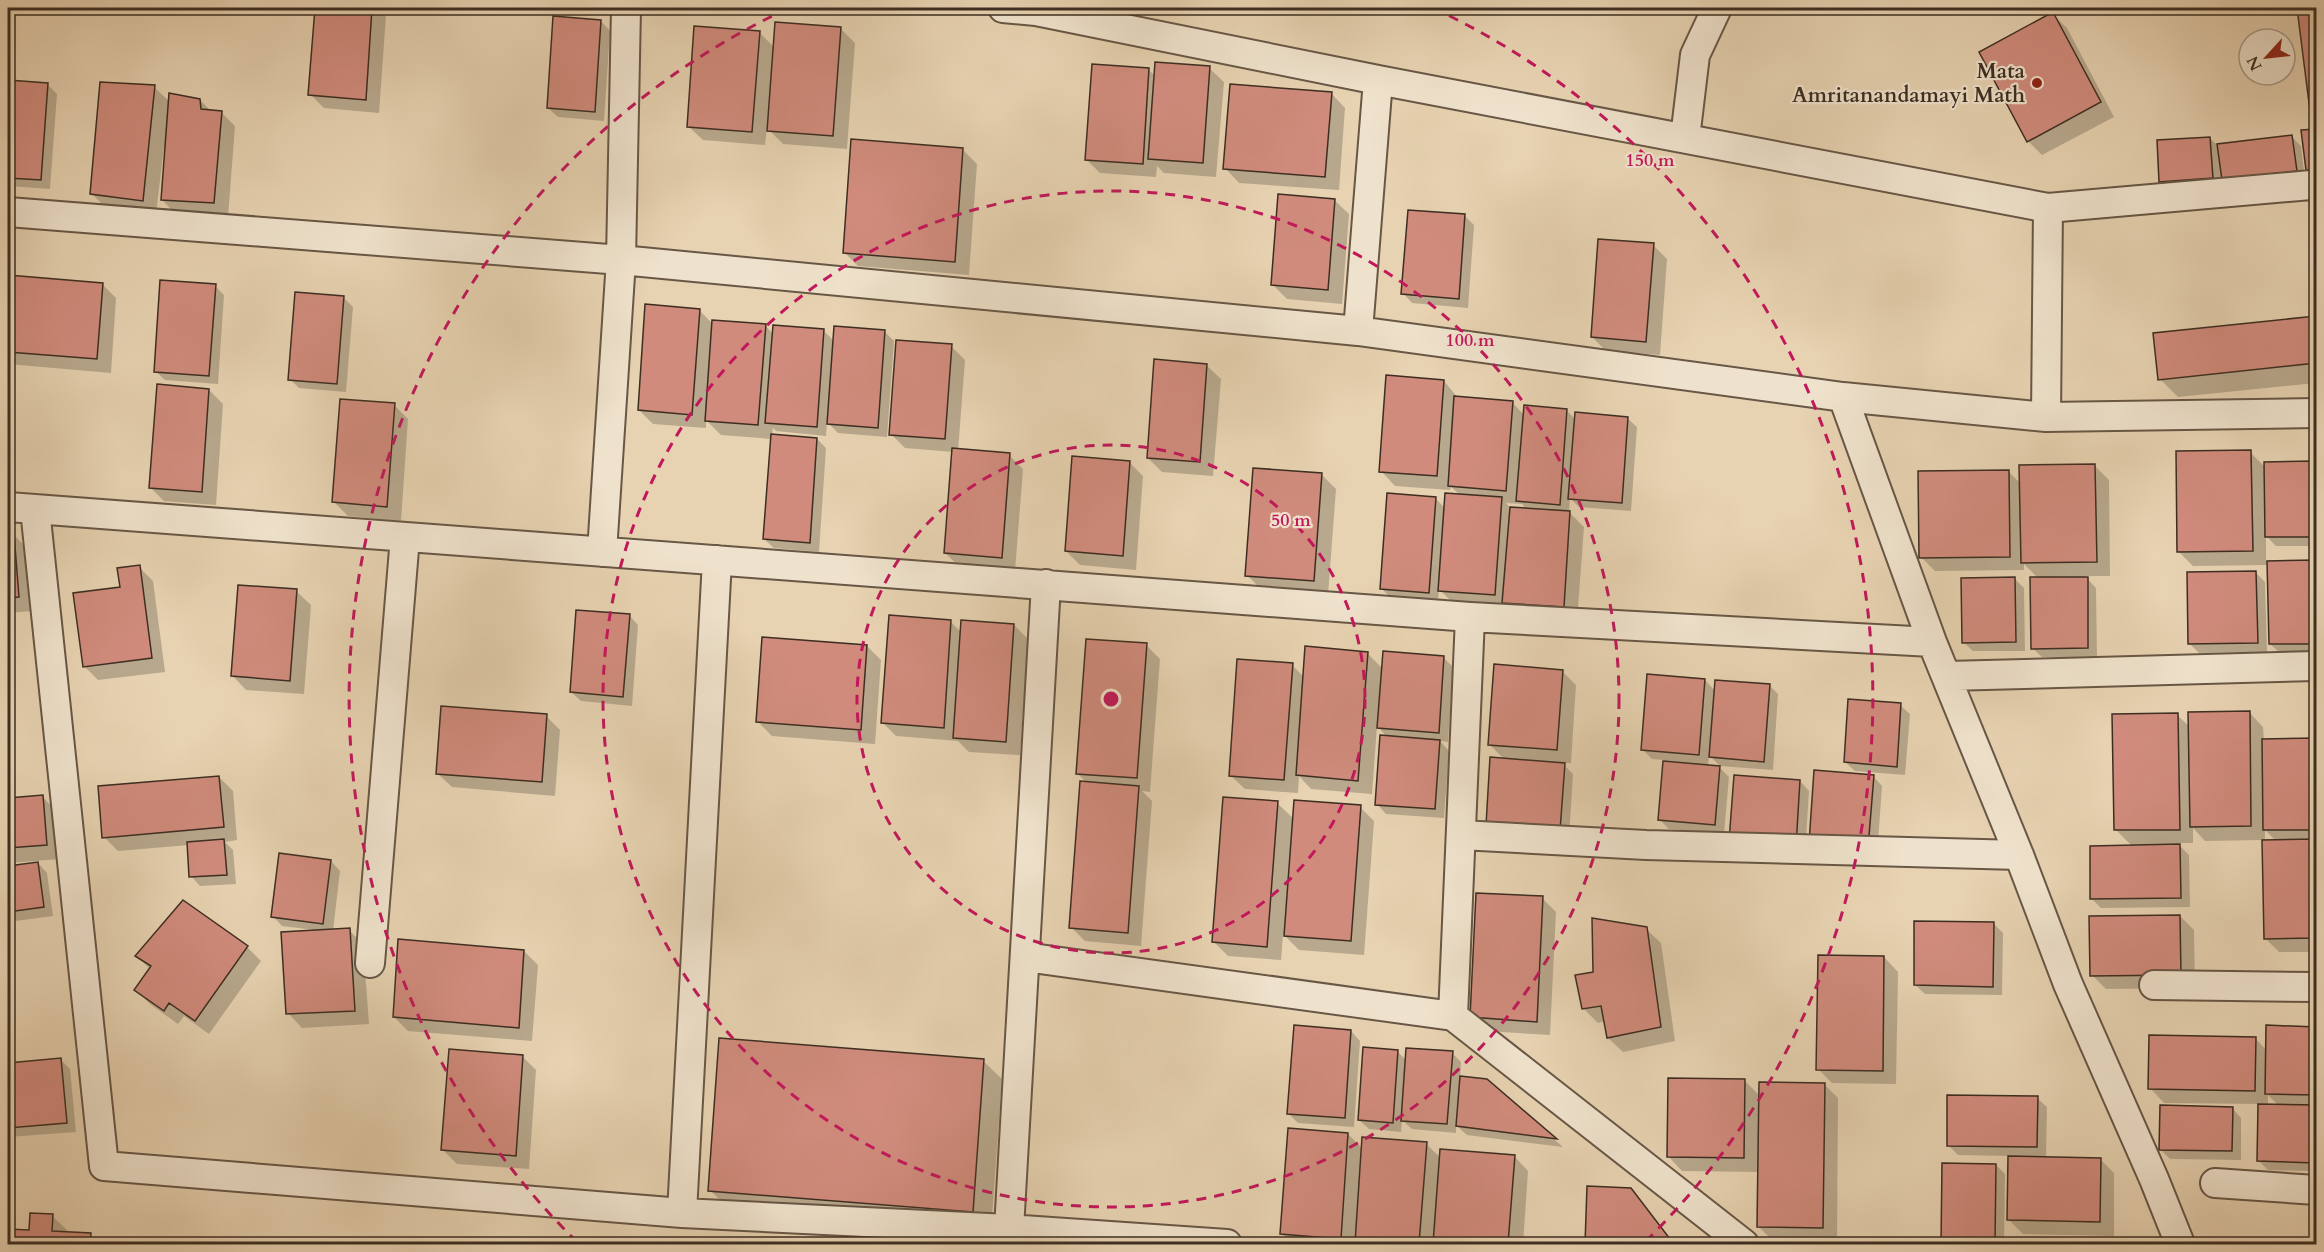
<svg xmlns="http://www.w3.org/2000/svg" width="2324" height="1252" font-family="Cardo,serif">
<rect width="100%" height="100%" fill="#e7d2b1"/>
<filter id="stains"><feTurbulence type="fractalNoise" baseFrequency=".00333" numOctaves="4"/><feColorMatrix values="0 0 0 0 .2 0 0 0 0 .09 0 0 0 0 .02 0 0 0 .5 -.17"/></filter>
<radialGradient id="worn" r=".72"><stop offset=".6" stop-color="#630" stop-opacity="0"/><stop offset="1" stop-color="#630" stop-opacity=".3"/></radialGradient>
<path fill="#0003" fill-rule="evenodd" d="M316,8H377L386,16L379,113L324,108L310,94Z
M2299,8H2316V123L2312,119Z
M2052,14L2067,28L2114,117L2042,155L2028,141L1981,53Z
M601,21L610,31L604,121L558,117L548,108Z
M841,29L855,43L847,149L783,144L767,128L765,145L703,140L688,126L759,32L775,48Z
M1209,68L1224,82L1216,177L1164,173L1157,166L1156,177L1100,173L1086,159L1149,70L1156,77Z
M8,81L47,84L57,94L50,189L8,186Z
M154,87L170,102L200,100L211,111L221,112L235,126L228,217L176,214L162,200L166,147H164L156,214L106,208L92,194Z
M1331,93L1345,108L1339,190L1239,183L1225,168Z
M2316,130V179L2307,169L2303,132Z
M2292,137L2301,146L2305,180L2232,188L2221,177L2222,187L2170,190L2160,181L2210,138L2217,145Z
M963,150L977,164L969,275L858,266L844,252Z
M1334,200L1349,214L1342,304L1287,299L1273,285Z
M1465,216L1474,225L1468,308L1412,303L1403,293Z
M1653,245L1667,259L1660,355L1606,351L1592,337Z
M8,277L102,284L116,298L111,373L8,364Z
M215,286L224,295L218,384L165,380L155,371Z
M343,297L353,307L346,392L299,388L290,379Z
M699,310L714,325H765L773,334L823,330L834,341L885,332L894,341L887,437L838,433L827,422L826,436L776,431L773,428L772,435L817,439L826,448L819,552L774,548L764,539L772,439L721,435L706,420V428L653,424L639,410Z
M2316,317V383L2178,397L2160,379L2154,335Z
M951,346L965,360L958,451L1009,455L1023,469L1015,571L960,567L945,553L953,452L905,448L891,434Z
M1206,365L1221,379L1213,476L1162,472L1148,458Z
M1444,381L1458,398L1512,402L1524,415L1566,410L1575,419L1627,418L1637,427L1631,511L1579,507L1570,498L1569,512L1584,527L1577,621L1454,604L1439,589L1438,602L1391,598L1382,589L1435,498L1446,509L1460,495L1451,487L1450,490L1395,486L1381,471ZM1506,503L1522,504L1527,510L1511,509Z
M209,390L223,404L216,505L164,501L150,487Z
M394,405L408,419L401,521L348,516L334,502Z
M2250,452L2265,467L2315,463L2316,465V546H2276L2266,536V562H2316V653H2280L2270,644L2269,565L2193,566L2179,552Z
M1129,462L1143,476L1136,570L1080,565L1066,551Z
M2095,466L2109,480L2110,576H2085L2096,588L2097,657H2042L2032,648L2039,579L2024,564V570L1935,571L1921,557L2009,472L2021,484Z
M1321,474L1336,489L1328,595L1261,589L1247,575Z
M14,535L28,549L33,611L8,613V536Z
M139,567L153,581L165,672L98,680L84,666L121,588Z
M2256,573L2265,582L2267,652L2199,653L2189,643Z
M2015,579L2024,588L2025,651H1973L1963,642Z
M296,591L311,605L304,694L246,690L232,675Z
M629,615L638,625L632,706L581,701L571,692Z
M951,622L962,633L1014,625L1028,639L1020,755L969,752L958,741L896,736L882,722Z
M1146,645L1160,659L1150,792L1142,791L1152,801L1141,946L1085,941L1071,927L1087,783L1077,773Z
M867,646L881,660L875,744L772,736L758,722Z
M1367,653L1383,669L1444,658L1453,667L1448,742L1440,741L1449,751L1444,818L1386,814L1377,804L1388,738L1377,726L1372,794L1311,789L1299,776L1298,793L1245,789L1230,775L1292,665L1304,677Z
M1562,671L1576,685L1571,763H1562L1573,774L1569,839L1505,760L1489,744Z
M1705,680L1715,691L1769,685L1778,694L1773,770L1720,766L1709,755L1708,766L1719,767L1729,777L1724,834L1669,829L1660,820L1664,760L1652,759L1643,750Z
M1900,705L1910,714L1905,775L1855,771L1845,762Z
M2249,712L2263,727L2264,740L2314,739L2316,742V952H2279L2265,938L2264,840L2205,841L2193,828V843H2177L2189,855L2190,907L2101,908L2092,899L2133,847L2116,830L2177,715L2190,727ZM2265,830L2276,841H2265Z
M546,716L560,730L555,796L452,787L437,773Z
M1873,776L1882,786L1877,856L1820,852Z
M219,777L233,791L237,840L225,842L233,850L236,884L200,886L191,876L189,845L118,851L104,837Z
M1800,781L1809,791L1805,855L1740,850Z
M42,796L56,811L60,859L8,863V799Z
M1277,803L1294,819L1360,807L1374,821L1364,955L1299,950L1283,934L1281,960L1228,956L1214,942Z
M331,861L340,871L333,931L349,930L363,944L369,1024L302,1028L288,1013L315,930L282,926L273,916Z
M37,862L47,873L53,916L8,922V867Z
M1542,898L1556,912L1550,1035L1486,1031L1472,1017Z
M2180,916L2194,930L2195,988L2106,989L2092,975Z
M1993,923L2003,933L2002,995L1925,994L1915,985Z
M1646,929L1661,943L1675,1041L1623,1052L1608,1038L1605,1021L1598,1023L1584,1009L1595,973Z
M247,947L261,961L209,1034L184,1016L178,1024L150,1004L136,990L150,969L137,956Z
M524,951L538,965L532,1041L408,1031L394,1017Z
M1884,957L1898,972L1896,1084L1832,1083L1818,1069Z
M2268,1027L2316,1028V1171L2268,1170L2259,1161L2260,1104L2164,1103L2150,1088L2255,1038L2267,1051ZM2268,1095L2279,1106H2268Z
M1351,1031L1360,1041L1354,1127L1298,1123L1288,1113Z
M1397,1051L1407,1061L1452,1053L1461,1062L1460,1078L1486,1080L1563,1147L1467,1135L1456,1125V1133L1412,1129L1402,1120L1401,1132L1369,1129L1359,1120Z
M522,1056L536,1070L529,1169L457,1164L443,1150Z
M61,1060L70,1069L76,1132L8,1137V1064Z
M983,1061L1002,1079L991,1229L728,1208L710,1190Z
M1745,1081L1760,1096L1824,1084L1838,1098L1837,1242L1772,1240L1758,1226L1759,1172L1682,1171L1668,1156Z
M2037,1098L2047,1107L2046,1158L2100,1159L2114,1173V1236L2023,1234L2009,1220L2010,1156L1958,1155L1948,1145Z
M2232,1108L2241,1118V1160L2170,1159L2160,1149Z
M1348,1134L1363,1149L1426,1144L1441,1158L1514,1156L1528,1171L1523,1244H1394L1369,1242V1244H1358L1355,1241V1244H1293L1282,1234Z
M1943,1164L1996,1165L2005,1174L2004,1244H1942Z
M1588,1188L1630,1190L1675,1244H1586Z
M52,1216L67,1230L66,1234L90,1235L100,1244H8V1230L30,1232Z
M353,1242L369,1244H353Z"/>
<path fill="#d08b7c" stroke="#3d2e22" stroke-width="1.5" d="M315,8H372L366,100L308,95Z
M2297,8H2316V119H2311Z
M2053,12L2101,102L2027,142L1979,52Z
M553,16L601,20L595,112L547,108Z
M775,22L841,27L833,136L767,131Z
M694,26L760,31L752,132L687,127Z
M1155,62L1210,66L1203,163L1148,159Z
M1092,64L1149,68L1143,164L1085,160Z
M8,80L48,83L41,180L8,178Z
M100,82L155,85L143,201L90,194Z
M1230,84L1332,92L1325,177L1223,169Z
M169,93L200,99L201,109L222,111L214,203L161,200Z
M2316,129V169L2306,170L2301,130Z
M2292,135L2297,171L2222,180L2217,144Z
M2210,137L2213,178L2159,182L2157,140Z
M851,139L963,148L955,262L843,253Z
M1278,194L1335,199L1328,290L1271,285Z
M1408,210L1465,214L1459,299L1401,294Z
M1598,239L1654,243L1646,342L1591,337Z
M8,275L103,283L97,359L8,352Z
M160,280L216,284L209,376L154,372Z
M295,292L344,296L337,384L288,380Z
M645,304L700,309L692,415L638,410Z
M2316,316V363L2158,380L2153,333Z
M712,320L766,324L758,425L705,421Z
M773,325L824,329L817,427L765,423Z
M834,326L885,330L878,428L827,424Z
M896,340L952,344L945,439L889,435Z
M1154,359L1207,364L1200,462L1147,458Z
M1386,375L1444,380L1437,476L1379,472Z
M157,384L209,389L202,492L149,488Z
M1454,396L1513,401L1506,491L1448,486Z
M340,399L395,403L387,507L332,502Z
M1524,405L1567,409L1560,505L1516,501Z
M1575,412L1628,417L1622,503L1568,499Z
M771,434L817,438L810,543L763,539Z
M952,448L1010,453L1002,558L944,553Z
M2251,450L2253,551L2177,552L2176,451Z
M1072,456L1130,461L1123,556L1065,551Z
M2315,461L2316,537H2265L2264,462Z
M2095,464L2097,562L2021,563L2019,465Z
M1253,468L1322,473L1314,581L1245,576Z
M2009,470L2010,557L1919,558L1918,471Z
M1387,493L1436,497L1429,593L1380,589Z
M1445,493L1502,497L1495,595L1438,591Z
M1510,507L1570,511L1564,607L1502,603Z
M8,534H14L19,597L8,598Z
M2316,560V644H2269L2267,561Z
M140,565L152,658L83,667L73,593L120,587L117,568Z
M2256,571L2258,643L2188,644L2187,572Z
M2015,577L2016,642L1962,643L1961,578Z
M2030,577H2088V648L2031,649Z
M238,585L297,589L290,681L231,676Z
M576,610L630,614L623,697L570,692Z
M889,615L951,620L944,728L881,723Z
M961,620L1014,624L1006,742L953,738Z
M762,637L867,645L861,730L756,722Z
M1086,639L1147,643L1137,778L1076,774Z
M1305,646L1368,652L1358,781L1296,775Z
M1383,651L1444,656L1439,733L1377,728Z
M1237,659L1293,663L1284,780L1229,776Z
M1494,664L1563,670L1557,750L1488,745Z
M1647,674L1705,679L1699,755L1641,750Z
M1715,680L1770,684L1764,762L1709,757Z
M1848,699L1901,703L1897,767L1844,762Z
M441,706L547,714L542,782L436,774Z
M2250,711L2251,826L2190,827L2188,712Z
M2178,713L2180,830H2114L2112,714Z
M1380,735L1440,740L1435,809L1375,805Z
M2315,738L2316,830H2263L2262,739Z
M1490,757L1565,763L1560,831L1486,825Z
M1663,761L1720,766L1715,825L1658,820Z
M1814,770L1874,775L1868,848L1809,843Z
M1734,775L1800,780L1796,847L1729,841Z
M219,776L224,827L102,838L98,786Z
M1080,781L1139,786L1128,933L1069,928Z
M43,795L47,845L8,848V798Z
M1223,797L1278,801L1267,947L1212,942Z
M1294,800L1361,805L1351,941L1284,936Z
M224,839L227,875L189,877L187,842Z
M2316,839V938L2264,939L2262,840Z
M2180,844L2181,898L2090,899V846Z
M279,853L331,860L323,924L271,917Z
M38,862L44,907L8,912V866Z
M1476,893L1543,896L1537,1022L1470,1017Z
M183,900L248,946L195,1021L169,1003L164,1011L134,990L151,966L135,956Z
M2180,915L2181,975L2090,976L2089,916Z
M1592,918L1647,927L1661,1027L1607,1038L1601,1006L1582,1009L1575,975L1593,972Z
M1914,921L1994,922L1993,987L1914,985Z
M350,928L355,1011L286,1014L281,932Z
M398,939L524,950L519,1028L393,1017Z
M1818,955L1884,956L1883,1071L1816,1070Z
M1294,1025L1351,1030L1345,1118L1287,1114Z
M2266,1025L2316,1027V1095L2265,1094Z
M2149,1035L2256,1037L2255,1091L2148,1089Z
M719,1038L984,1059L973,1212L708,1191Z
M1363,1047L1398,1050L1393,1123L1358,1120Z
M1406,1048L1453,1051L1447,1124L1401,1121Z
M449,1049L523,1055L516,1156L441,1150Z
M61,1058L67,1123L8,1128V1063Z
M1460,1076L1487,1079L1557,1139L1456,1126Z
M1668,1078L1745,1079L1744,1158L1667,1157Z
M1759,1082L1825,1083L1823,1228L1757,1227Z
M1947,1095L2038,1096L2037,1147L1947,1146Z
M2258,1104L2316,1105V1163L2257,1161Z
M2160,1105L2233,1107L2232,1151L2159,1150Z
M1288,1128L1348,1133L1341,1239L1280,1234Z
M1362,1137L1427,1142L1419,1244L1355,1243Z
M1440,1149L1515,1155L1508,1244H1433Z
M2008,1156L2101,1158L2100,1222L2007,1220Z
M1942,1163L1996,1164L1995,1244H1941Z
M1587,1186L1631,1188L1670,1239L1659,1244H1585Z
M30,1213L53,1214L52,1231L91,1233L90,1244H8V1229L29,1230Z"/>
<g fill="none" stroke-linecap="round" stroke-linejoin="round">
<g stroke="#685746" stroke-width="32">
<path id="minor" d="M1003,8L1036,11L1378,80L1358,331
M1378,80L2048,208
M1685,138L1695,55L1717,8
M8,212L621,260L1358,331L1843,397L2046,417L2316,413
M1843,397L1932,642L2019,855L2068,984L2154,1179L2180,1244
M2046,417L2048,208L2311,185
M8,507L1470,617L1932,642
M35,509L104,1166L682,1213
M602,552L621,260L626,8
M717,560L682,1213L1009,1229L1046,584
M1470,617L1453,1016L1744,1244
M1947,676L2316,666
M1461,835L1646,845L2019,855
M1025,957L1453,1016
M370,963L405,537
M2154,985L2316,987
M2215,1183L2316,1190
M1009,1229L1227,1244"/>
</g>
<use href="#minor" stroke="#efe2cc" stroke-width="28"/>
</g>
<g fill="none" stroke="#c2185b" stroke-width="3" stroke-dasharray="10 8">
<circle cx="1111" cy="699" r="254"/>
<circle cx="1111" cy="699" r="508"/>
<path d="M577 1242A762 762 0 0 1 789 8M1433 8A762 762 0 0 1 1645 1242"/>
</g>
<circle fill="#8f2418" stroke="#efe2cc" stroke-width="2" cx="2037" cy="83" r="6"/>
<g text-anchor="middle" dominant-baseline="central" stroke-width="4.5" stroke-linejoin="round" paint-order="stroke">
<g font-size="21" font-weight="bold" fill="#3d2e22" stroke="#efe2cc" text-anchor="end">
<text x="2025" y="71">Mata<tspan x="2025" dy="24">Amritanandamayi Math</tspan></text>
</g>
</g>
<circle cx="1111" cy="699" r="9" fill="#c2185b" stroke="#efe2cc" stroke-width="3"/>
<g font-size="18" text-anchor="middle" font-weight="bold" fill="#c2185b" stroke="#efe2cc" stroke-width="4.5" stroke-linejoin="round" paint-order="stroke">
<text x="1650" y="166">150 m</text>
<text x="1470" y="346">100 m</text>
<text x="1291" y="526">50 m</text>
</g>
<rect width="2324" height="1252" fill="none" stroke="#e7d2b1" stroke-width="30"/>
<rect x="9" y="9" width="2306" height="1234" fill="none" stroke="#3d2e22" stroke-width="3"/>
<rect x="15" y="15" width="2294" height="1222" fill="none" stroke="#3d2e22" stroke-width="1.5"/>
<g transform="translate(2267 57) rotate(243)"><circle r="28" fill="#efe2cc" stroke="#a89a88" stroke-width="1.5"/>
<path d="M0-4.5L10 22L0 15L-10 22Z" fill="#8f2418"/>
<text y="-9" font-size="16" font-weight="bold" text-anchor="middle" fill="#3d2e22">N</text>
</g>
<rect width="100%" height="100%" filter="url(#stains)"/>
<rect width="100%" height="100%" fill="url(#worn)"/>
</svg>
